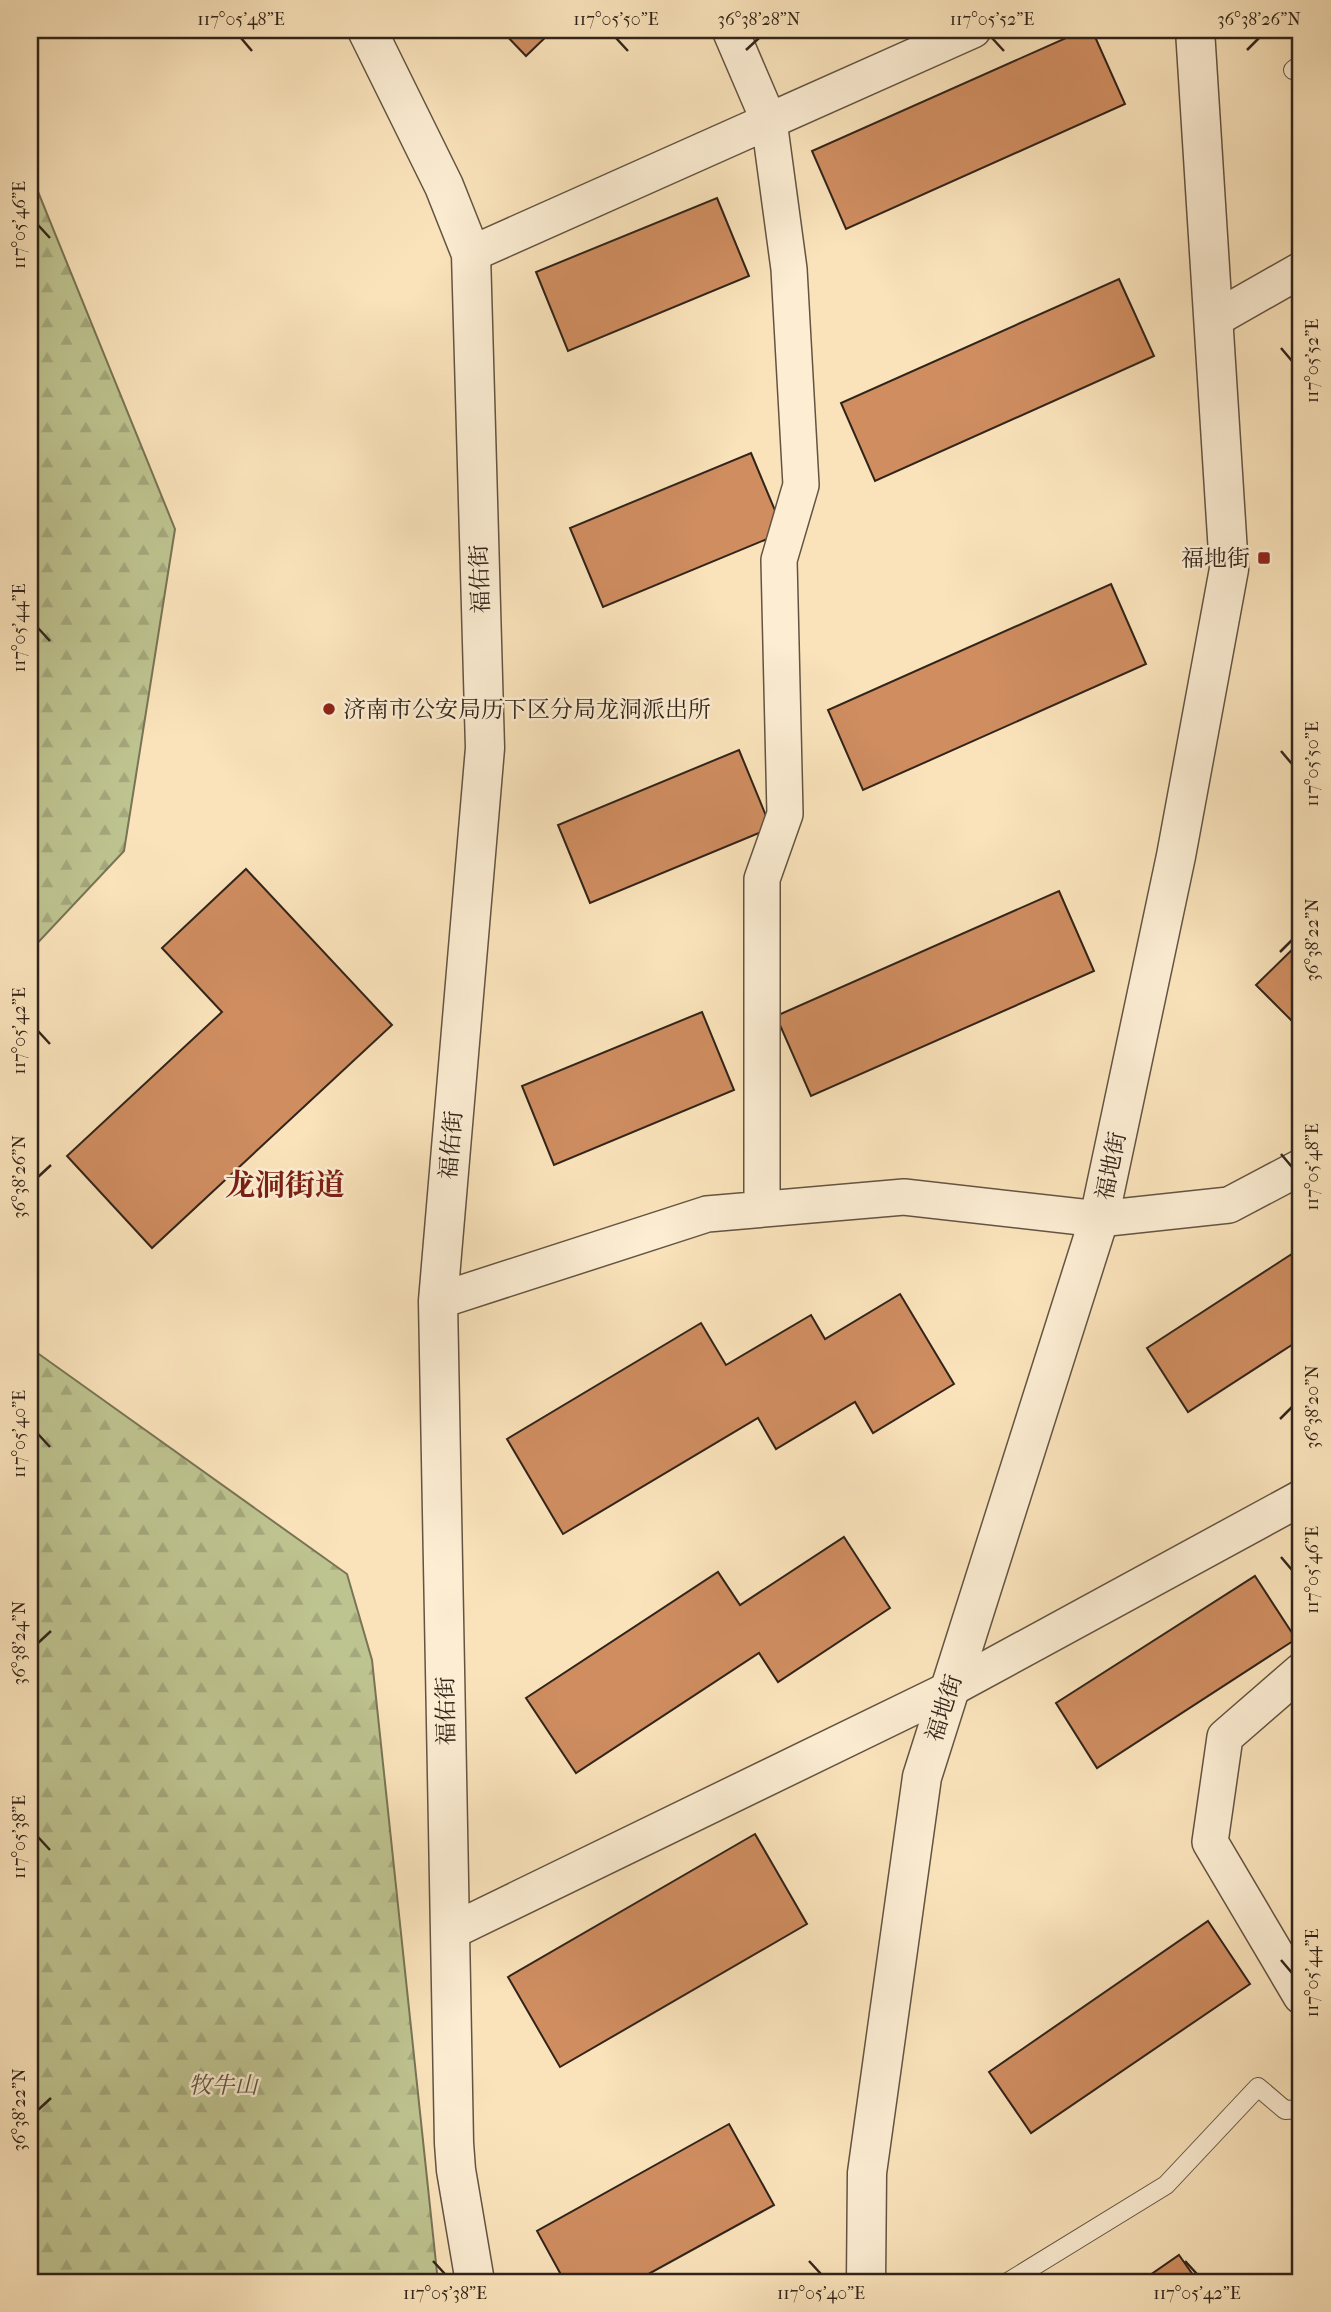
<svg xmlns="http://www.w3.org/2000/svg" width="1331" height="2312" font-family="'IM FELL French Canon','Noto Serif SC',serif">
<defs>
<pattern id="forest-firs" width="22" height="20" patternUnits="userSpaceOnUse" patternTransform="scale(1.75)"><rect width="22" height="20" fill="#bec490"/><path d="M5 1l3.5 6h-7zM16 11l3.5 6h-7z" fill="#a4a87c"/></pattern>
</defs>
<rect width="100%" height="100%" fill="#fae3bb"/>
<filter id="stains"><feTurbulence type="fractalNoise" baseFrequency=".00286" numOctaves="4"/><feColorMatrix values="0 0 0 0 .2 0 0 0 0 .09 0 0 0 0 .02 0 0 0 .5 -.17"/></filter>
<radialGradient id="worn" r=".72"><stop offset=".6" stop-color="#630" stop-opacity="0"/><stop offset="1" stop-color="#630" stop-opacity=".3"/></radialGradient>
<path fill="url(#forest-firs)" stroke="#787455" stroke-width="2" d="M30,172L175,529L124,851L30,951Z
M30,1331L36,1352L347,1574L372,1660L438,2282H30Z"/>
<path fill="#cf8d60" stroke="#31241a" stroke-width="2" d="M501,30H553L526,56Z
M1084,30H1092L1125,104L846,229L812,151Z
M717,198L749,276L568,351L536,272Z
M1119,279L1154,356L875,481L841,403Z
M751,453L784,532L603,607L570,528Z
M1111,584L1146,664L863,790L828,710Z
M739,750L771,828L590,903L558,825Z
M246,869L392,1025L152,1248L67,1156L222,1012L162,948Z
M1059,891L1094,971L811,1096L776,1016Z
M1301,941V1030L1256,985Z
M702,1012L734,1090L554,1165L522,1086Z
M1301,1248V1339L1188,1412L1147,1348Z
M900,1294L954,1384L873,1433L855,1402L776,1449L758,1418L563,1534L507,1439L701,1323L726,1365L811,1315L825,1339Z
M844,1537L890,1608L778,1682L759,1653L576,1773L526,1698L718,1572L740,1605Z
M1255,1576L1296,1639L1097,1768L1056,1703Z
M755,1834L807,1924L560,2067L508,1977Z
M1208,1921L1250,1984L1031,2133L989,2072Z
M729,2124L774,2205L634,2282H565L537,2231Z
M1179,2255L1198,2282H1140Z"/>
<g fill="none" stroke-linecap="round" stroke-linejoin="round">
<g stroke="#635442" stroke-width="20">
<path id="service" d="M1293,70L1301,64
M1008,2282L1166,2185L1258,2087L1285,2110L1301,2109"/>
</g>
<g stroke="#635442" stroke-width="38">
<path id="minor" d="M730,30L769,121L789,269L801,485L779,560L785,814L762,879V1209
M471,254L973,30
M1213,320L1301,270
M438,1301L707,1214L904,1197L1099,1219L1229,1205L1301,1167
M1301,1671L1225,1737L1210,1842L1301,1996
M450,1932L950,1689L1301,1498"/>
</g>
<g stroke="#635442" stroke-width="41">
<path id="tertiary" d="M367,30L444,186L471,254L485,748L438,1301L454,2143L456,2170L475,2282
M866,2282L867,2173L922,1777L1099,1219L1176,856L1229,569L1195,30"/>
</g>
<use href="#service" stroke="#fcedd3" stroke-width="18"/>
<use href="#minor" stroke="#fcedd3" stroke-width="35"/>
<use href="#tertiary" stroke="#fcedd3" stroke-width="38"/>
</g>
<path fill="none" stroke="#31241a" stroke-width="2.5" d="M241,38L252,51M616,38L628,51M992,38L1004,51M746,50L759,38M1247,50L1259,38M38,225L50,238M1281,348L1292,361M38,628L50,641M1281,751L1292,764M1280,952L1292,940M38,1031L50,1044M1281,1154L1292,1167M38,1177L51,1165M1280,1419L1292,1407M38,1434L50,1447M1281,1557L1292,1570M38,1643L51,1631M38,1837L50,1850M1281,1960L1292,1973M38,2110L51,2098M433,2261L445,2274M809,2261L821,2274M1185,2261L1197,2274"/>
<g fill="#8f2418" stroke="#fcedd3" stroke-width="2.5">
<rect x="1257" y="551" width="14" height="14" rx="3.5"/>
<circle cx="329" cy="709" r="7"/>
</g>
<g text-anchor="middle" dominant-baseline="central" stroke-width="5" stroke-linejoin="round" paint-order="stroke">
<g font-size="23" fill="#31241a" stroke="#fcedd3" text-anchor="end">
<text x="1250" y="558">福地街</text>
<text x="343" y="709" text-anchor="start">济南市公安局历下区分局龙洞派出所</text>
</g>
<g font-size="23" fill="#31241a" stroke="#fcedd3">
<text transform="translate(480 579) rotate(-92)">福佑街</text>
<text transform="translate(451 1145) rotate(-85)">福佑街</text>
<text transform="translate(1111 1166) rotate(-78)">福地街</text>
<text transform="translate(944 1708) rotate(-72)">福地街</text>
<text transform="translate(446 1711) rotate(-91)">福佑街</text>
</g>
<g font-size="23" font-style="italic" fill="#5b543d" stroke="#fcedd3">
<text x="223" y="2085">牧牛山</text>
</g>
<g font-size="30" font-weight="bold" fill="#7a1f14" stroke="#fcedd3">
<text x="285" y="1185">龙洞街道</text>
</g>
</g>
<rect width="1331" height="2312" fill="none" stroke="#fae3bb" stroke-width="77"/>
<rect x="38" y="38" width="1254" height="2236" fill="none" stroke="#31241a" stroke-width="2.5"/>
<g font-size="18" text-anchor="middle" fill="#31241a">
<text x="241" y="25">117°05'48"E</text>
<text x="616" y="25">117°05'50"E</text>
<text x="759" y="25">36°38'28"N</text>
<text x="992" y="25">117°05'52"E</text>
<text x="1259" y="25">36°38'26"N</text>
<text transform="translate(19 225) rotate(-90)" y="6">117°05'46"E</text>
<text transform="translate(1312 361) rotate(-90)" y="6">117°05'52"E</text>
<text transform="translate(19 628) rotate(-90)" y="6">117°05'44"E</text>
<text transform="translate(1312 764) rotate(-90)" y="6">117°05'50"E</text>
<text transform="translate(1312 940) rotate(-90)" y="6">36°38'22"N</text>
<text transform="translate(19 1031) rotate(-90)" y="6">117°05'42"E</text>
<text transform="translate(1312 1167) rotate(-90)" y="6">117°05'48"E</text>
<text transform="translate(19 1177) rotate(-90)" y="6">36°38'26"N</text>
<text transform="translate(1312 1407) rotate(-90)" y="6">36°38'20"N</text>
<text transform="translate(19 1434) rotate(-90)" y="6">117°05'40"E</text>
<text transform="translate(1312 1570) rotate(-90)" y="6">117°05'46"E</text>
<text transform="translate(19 1643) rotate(-90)" y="6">36°38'24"N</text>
<text transform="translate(19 1837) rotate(-90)" y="6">117°05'38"E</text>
<text transform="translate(1312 1973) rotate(-90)" y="6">117°05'44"E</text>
<text transform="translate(19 2110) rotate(-90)" y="6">36°38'22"N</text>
<text x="445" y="2299">117°05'38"E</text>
<text x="821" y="2299">117°05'40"E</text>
<text x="1197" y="2299">117°05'42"E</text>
</g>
<rect width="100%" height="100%" filter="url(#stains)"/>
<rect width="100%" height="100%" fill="url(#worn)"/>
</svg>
